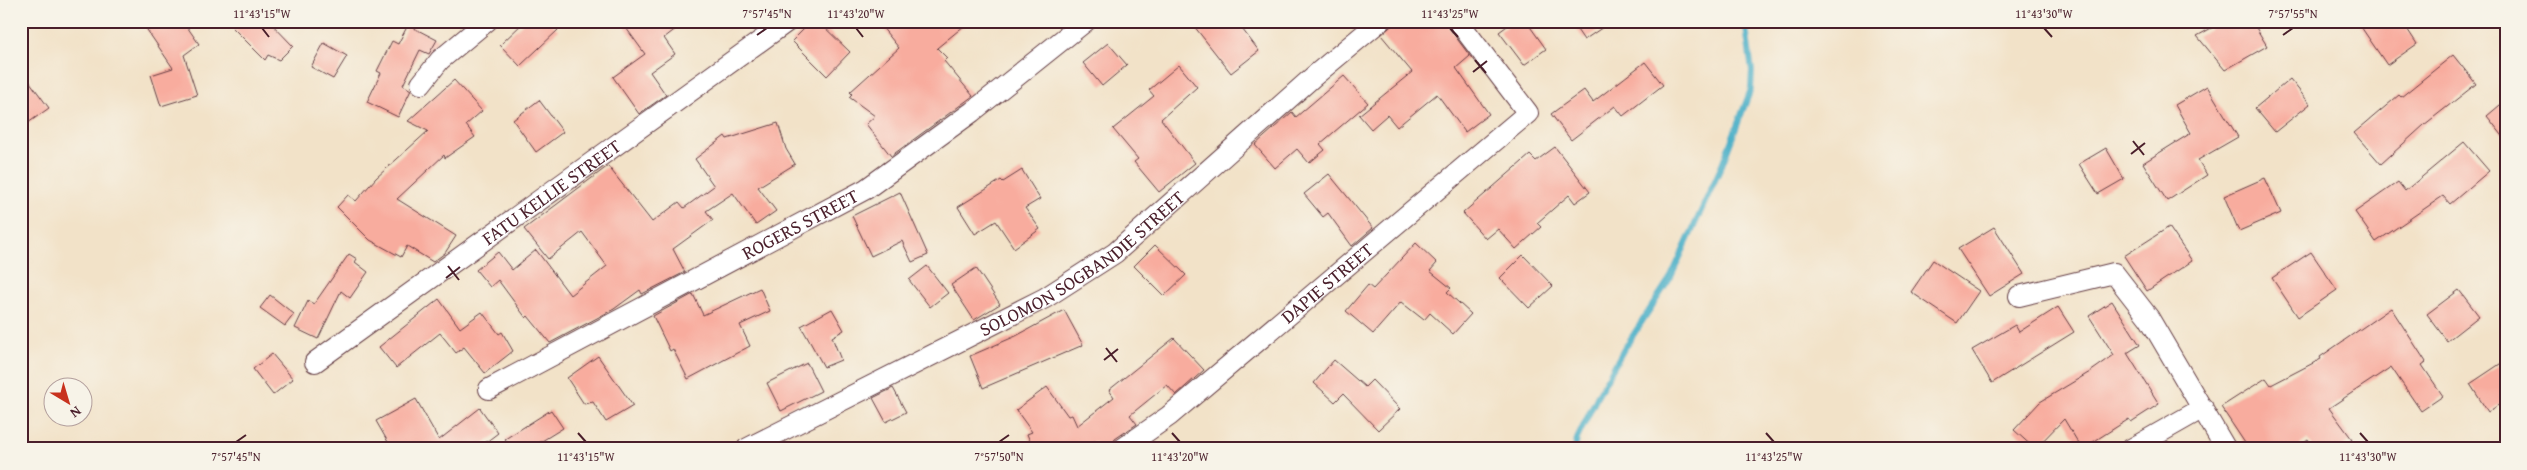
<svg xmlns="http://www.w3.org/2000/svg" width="2527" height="470" font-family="'Gentium Book Plus',serif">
<rect width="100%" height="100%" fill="#f7f3e8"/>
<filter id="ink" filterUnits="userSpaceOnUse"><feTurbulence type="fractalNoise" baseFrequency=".02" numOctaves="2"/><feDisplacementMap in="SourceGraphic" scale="10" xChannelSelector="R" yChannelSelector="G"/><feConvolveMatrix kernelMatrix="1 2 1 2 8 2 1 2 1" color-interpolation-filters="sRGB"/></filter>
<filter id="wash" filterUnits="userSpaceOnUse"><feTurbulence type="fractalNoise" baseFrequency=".0096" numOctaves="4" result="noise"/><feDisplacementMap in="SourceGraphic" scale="20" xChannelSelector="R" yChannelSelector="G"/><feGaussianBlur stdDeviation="1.12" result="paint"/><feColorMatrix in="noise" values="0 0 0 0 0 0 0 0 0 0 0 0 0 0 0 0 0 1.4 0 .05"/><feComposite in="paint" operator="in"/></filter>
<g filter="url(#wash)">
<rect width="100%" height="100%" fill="#f2e2c8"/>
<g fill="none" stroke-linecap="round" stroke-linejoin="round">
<path stroke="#48afc7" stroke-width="6" d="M1575,449L1577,439L1599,393L1624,349L1671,277L1722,165L1751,89L1752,71L1745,21"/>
</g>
<g id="blocks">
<path fill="#f8ac9e" d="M141,21H183L199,44L184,55L197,95L161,106L151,75L173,68Z
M226,21H269L293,46L279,60L268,55L265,60Z
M525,21H549L558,30L520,66L500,45Z
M621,21H686L664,38L675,54L650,72L666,95L639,114L613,77L645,54Z
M812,21H818L850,52L827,76L792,41Z
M877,21H970L937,48L947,58L944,61L973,96L891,156L866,124L875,116L849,97L852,94L850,92L899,48Z
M1190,21H1236L1259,51L1231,73Z
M1397,21H1446L1449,28L1470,56L1456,68L1489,114L1465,132L1437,94L1397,127L1387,115L1371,129L1359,115L1412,72L1381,35Z
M1514,21H1526L1546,49L1524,65L1499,32Z
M1571,21H1612L1584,40Z
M2224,21H2252L2267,46L2225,70L2197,36Z
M2357,21H2402L2417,44L2387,65Z
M408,25L437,40L429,54L420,50L403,85L411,90L398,117L367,102L381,73L377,71L392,41L398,44Z
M324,43L347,56L333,79L311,67Z
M1108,43L1127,65L1102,86L1083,63Z
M2453,55L2476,84L2424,125L2381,164L2354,133L2399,95L2401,97Z
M1645,62L1663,85L1623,116L1615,106L1571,140L1551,114L1584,90L1593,102Z
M1179,65L1197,87L1161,119L1195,163L1159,192L1134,162L1138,159L1113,129L1154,96L1149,90Z
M21,70L49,108L21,128Z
M1344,76L1368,103L1320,144L1325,150L1309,163L1297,149L1275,168L1255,145L1292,112L1296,117Z
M2290,79L2310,104L2275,132L2255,108Z
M454,80L482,111L466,125L475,137L445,158L444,155L397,199L456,236L445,253L433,262L407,246L401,257L370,240L337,207L348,195L356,201L376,178L428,131L408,121Z
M2207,86L2238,137L2198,160L2207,175L2167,201L2143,163L2191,133L2175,105Z
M539,100L563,132L536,152L513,120Z
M2506,100V140L2487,116Z
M778,123L786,149L795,164L758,187L776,211L756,225L733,193L706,211L713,220L673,249L685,272L642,294L640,290L614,309L550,343L528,316L526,318L498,280L490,287L476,270L498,252L512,270L536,250L570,295L607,266L582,232L548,259L524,229L608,166L652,222L679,202L684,208L714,186L695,159L725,136L727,139Z
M2464,142L2489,171L2450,204L2443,196L2376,242L2355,212L2398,182L2405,191Z
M1555,147L1590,192L1575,203L1569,195L1537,223L1541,227L1516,249L1498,229L1486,239L1463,213L1530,155L1536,161Z
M2106,148L2124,179L2098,194L2079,164Z
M1022,170L1040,199L1025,208L1040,229L1014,248L996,221L975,234L958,207L1001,180L1003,182Z
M1329,174L1373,228L1352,246L1328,213L1323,217L1304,194Z
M2265,178L2281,213L2239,231L2224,196Z
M900,192L928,255L912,262L902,241L871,256L852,216Z
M1994,227L2024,274L1989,296L1958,249Z
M2169,227L2192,261L2147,291L2124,256Z
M1416,243L1437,263L1430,271L1451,288L1447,292L1471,314L1453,334L1430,313L1424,320L1401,302L1373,334L1346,311L1368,285L1373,289Z
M1155,245L1186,275L1164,296L1134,266Z
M2311,252L2337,290L2298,317L2272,278Z
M349,254L357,259L355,262L368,272L350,298L341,291L318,339L295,328L308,301L314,304Z
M1523,255L1553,286L1529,308L1500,278Z
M1933,260L1979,291L1957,323L1911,292Z
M927,266L948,293L930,307L909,280Z
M976,268L1000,304L974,320L951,285Z
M760,288L770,311L740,325L750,346L688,379L673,349L670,351L653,316L693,294L703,315Z
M2459,290L2479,316L2447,341L2427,314Z
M270,295L294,314L285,326L260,308Z
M439,299L460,328L482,312L499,334L502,332L513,351L485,373L464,347L456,353L440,333L396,368L379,347Z
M2112,301L2140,345L2127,353L2159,404L2131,422L2129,419L2082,449L2064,419L2035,449L2014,430L2040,402L2090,372L2114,355L2089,316Z
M2058,307L2074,332L1992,383L1972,350L2015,325L2019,332Z
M2391,308L2426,362L2422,365L2443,396L2421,411L2391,367L2329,408L2352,439L2339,449H2315L2308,439L2294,449H2249L2221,407L2266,378L2271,385L2321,359L2320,357Z
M832,309L844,330L832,337L841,360L824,367L801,326Z
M1064,310L1083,345L983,388L970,356L1016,336Z
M1174,338L1204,370L1176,395L1167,385L1130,415L1137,424L1115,439L1111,447L1101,449L1095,441L1077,449H1033L1027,434L1032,432L1016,410L1047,387L1068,416L1072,415L1077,426L1114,397L1109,390Z
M272,354L293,379L273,395L253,369Z
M598,356L633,406L606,422L593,402L584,404L567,378Z
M1334,360L1365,387L1372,380L1400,409L1378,430L1343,394L1335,402L1314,383Z
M2506,360V400L2488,412L2470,384Z
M807,363L821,391L781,411L767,383Z
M893,388L906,412L886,422L873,398Z
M416,399L439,440L480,408L498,433L477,449H392L376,421Z
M551,410L563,428L529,449H513L505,439Z"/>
</g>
</g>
<g filter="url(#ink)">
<use href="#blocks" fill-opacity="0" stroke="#633c43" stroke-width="1"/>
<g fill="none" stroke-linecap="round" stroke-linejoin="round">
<g stroke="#633c43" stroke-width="22">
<g id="street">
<path d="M421,84L440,60L487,21"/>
<path d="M2019,296L2114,273L2149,318L2226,449"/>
<path id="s1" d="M315,362L788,21"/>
<path id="s2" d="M489,389L866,189L972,112L1086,21"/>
<path id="s3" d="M746,449L1045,298L1115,253L1314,76L1380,21"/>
<path id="s4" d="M1122,449L1169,416L1528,113L1458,21"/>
<path d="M2131,449L2203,408"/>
</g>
</g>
<use href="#street" stroke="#fff" stroke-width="20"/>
</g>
</g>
<path fill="none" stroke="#4a1f2b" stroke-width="2" d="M262,28L269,37M856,28L863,37M1450,28L1458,37M2044,28L2052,37M757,35L767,28M2283,35L2293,28M1475,60L1486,73M1473,72L1487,61M2133,141L2144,155M2131,154L2145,143M448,266L459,280M446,278L460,267M1106,348L1117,362M1104,360L1118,349M578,433L586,442M1172,433L1180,442M1766,433L1774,442M2360,433L2368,442M236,442L246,435M999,442L1009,435"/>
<g text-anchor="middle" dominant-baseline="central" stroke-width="4.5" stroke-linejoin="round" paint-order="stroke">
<g font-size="19" fill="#4a1f2b" stroke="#f7f3e8">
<text stroke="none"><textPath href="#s1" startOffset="291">FATU KELLIE STREET</textPath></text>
<text stroke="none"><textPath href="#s2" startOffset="352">ROGERS STREET</textPath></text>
<text stroke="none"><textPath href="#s3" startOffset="385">SOLOMON SOGBANDIE STREET</textPath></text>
<text stroke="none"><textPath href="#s4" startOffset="264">DAPIE STREET</textPath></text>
</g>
</g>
<rect width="2527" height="470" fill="none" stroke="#f7f3e8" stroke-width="55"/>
<g transform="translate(68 402) rotate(142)"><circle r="24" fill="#f7f3e8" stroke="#b29e9c"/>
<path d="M0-4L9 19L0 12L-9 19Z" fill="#c8321e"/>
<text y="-8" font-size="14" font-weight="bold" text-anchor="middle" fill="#4a1f2b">N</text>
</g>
<rect x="28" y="28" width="2472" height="414" fill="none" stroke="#4a1f2b" stroke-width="2"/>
<g font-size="12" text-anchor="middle" fill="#4a1f2b">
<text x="262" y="18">11°43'15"W</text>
<text x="767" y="18">7°57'45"N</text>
<text x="856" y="18">11°43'20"W</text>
<text x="1450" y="18">11°43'25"W</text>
<text x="2044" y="18">11°43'30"W</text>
<text x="2293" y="18">7°57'55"N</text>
<text x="236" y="461">7°57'45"N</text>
<text x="586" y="461">11°43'15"W</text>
<text x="999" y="461">7°57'50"N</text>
<text x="1180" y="461">11°43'20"W</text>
<text x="1774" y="461">11°43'25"W</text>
<text x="2368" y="461">11°43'30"W</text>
</g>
</svg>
